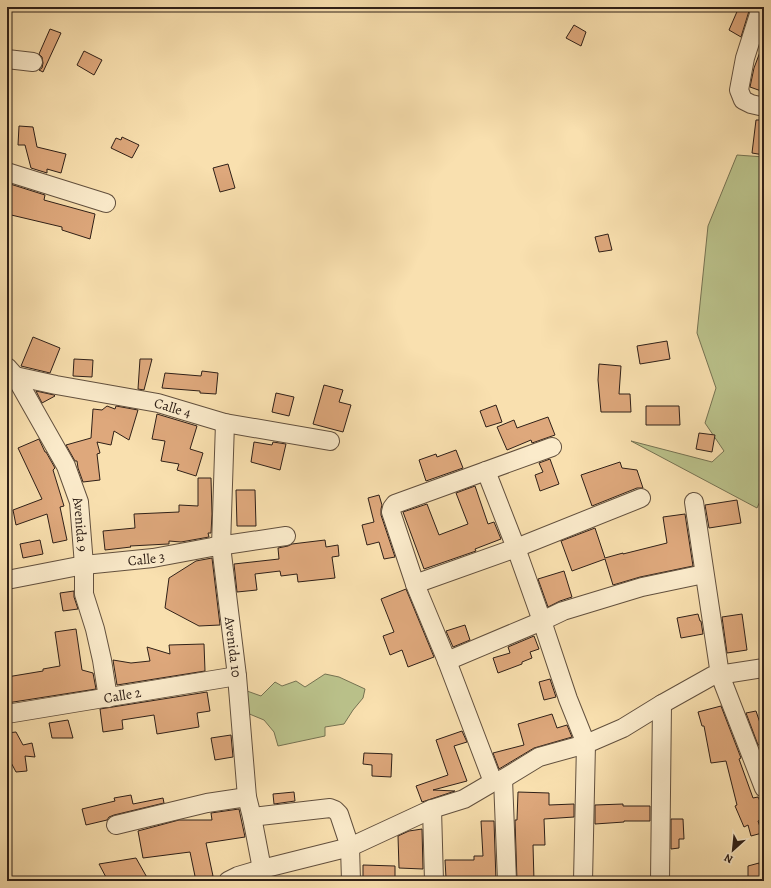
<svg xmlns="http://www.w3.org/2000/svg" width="771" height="888" font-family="Alegreya,serif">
<rect width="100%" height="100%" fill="#f9e0af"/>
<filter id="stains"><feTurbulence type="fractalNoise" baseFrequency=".005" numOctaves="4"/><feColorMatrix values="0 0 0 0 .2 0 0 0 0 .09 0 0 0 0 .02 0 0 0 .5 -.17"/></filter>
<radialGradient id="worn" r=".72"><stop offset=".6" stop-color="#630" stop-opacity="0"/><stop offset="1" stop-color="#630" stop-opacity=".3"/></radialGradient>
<path fill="#bbc38c" stroke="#757252" d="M737,155L764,157V493L757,508L631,441L712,462L724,451L705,423L716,388L697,333L708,226Z
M325,674L339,677L365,689L363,698L353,710L344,724L325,727V736L278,746L274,732L264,720L247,713V691L261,696L275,682L282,686L296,681L305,687Z"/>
<path fill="#dea87c" stroke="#2f2018" d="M739,7H741L749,11L741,37L729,30Z
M574,25L586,32L581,46L566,38Z
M50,29L61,33L43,72L39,70L42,68L43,63L42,57L39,54Z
M763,44H764V92L750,87L754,68Z
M84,51L102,60L94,75L77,65Z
M756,120H764V155L752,153Z
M19,126L33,127L37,147L66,154L61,173L47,169V173L31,168L25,145H18Z
M122,137L139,145L132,158L111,148L116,138L121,140Z
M228,164L235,188L220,192L213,168Z
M7,183L45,195L44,200L95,214L90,239L62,230V227L7,214Z
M608,234L612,250L599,252L595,237Z
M33,337L60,348L50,373L21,366Z
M667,341L670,359L640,364L637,346Z
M74,359L93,360L92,377L73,376Z
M140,359H152L144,390L138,389Z
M599,364L621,366L619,394H630L631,412H601L598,380Z
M202,371L218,373L216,394L200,393V391L162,388L165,373L201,376Z
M324,385L343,390L339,402L351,405L343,432L313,424Z
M36,391L54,395L55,396L42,403Z
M276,393L294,397L289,416L272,412Z
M496,405L502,422L486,427L480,411Z
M107,406L115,409L116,406L138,410L129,440L114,431L111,445L97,442L100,453L97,454L100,480L83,482L78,468L77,461H75L66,445L91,438L93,409L102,410Z
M646,406H679L680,425H646Z
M157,414L197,426L190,449L203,453L196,476L177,470L179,464L161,461L165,441L152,439Z
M548,417L555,435L532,443L531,440L507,450L497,427L514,420L517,428Z
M699,433L715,435L712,452L696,449Z
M39,439L45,452H46L55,468L53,470L64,506L60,507L67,540L53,543L47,514L16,525L13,510L42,499L18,448Z
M254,442L272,445L273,442L286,444L280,470L251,462Z
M456,450L463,468L426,481L419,460L436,454L437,457Z
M550,459L559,484L540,491L535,475L543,472L539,463Z
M620,462L622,468L637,470L643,488H637L592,506L581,475Z
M198,478H211L212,514L211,533H208L209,537L181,542L169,541V544H168L130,546L131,547L105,550L103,531L135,528L134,514L179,512V505L198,506Z
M475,486L488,524L494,522L501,539L475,549L476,551L424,569L403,512L427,504L439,535L468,524L456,493Z
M236,490H255L256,526H237Z
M379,495L382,505L381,509V515L395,557L384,559L379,542L367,545L362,525L374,522L368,498Z
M737,500L741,523L709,528L705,505Z
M685,514L693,566L640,577L613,585L605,559L572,571L561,541L595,528L605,558L623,553V554L667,543L663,517Z
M40,540L43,554L23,558L20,544Z
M325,540L326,547L338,545L339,556L332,557L335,578L298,582L297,574L281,576L280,571L255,574L257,590L237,592L234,564L279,559L278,548L288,546L292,544Z
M212,558L220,625L199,626L165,608L169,578L196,561Z
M564,571L572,597L560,601L548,607L538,579Z
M406,589L434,657L408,667L402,650L390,655L383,636L394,632L381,599Z
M74,591V597L78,609L63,611L60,593Z
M698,614L700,621H701L703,634L681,638L677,618Z
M742,614L747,650L727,653L722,617Z
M465,625L470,640L453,647L446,631Z
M76,629L82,670L93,673L96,689L7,703V677L43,671V669L60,666L55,632Z
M534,636L539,649L530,652L532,658L522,662V664L498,673L493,658L510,653L508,647Z
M204,644L205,671L117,685L113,660L131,663L150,661L147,647L170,654L169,645Z
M550,679L556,697L544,700L539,682Z
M207,692L210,711L197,713L199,727L157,734L154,715L122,720L123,729L103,732L100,709Z
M721,706L741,758L739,759L753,798L758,797L764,809V818L758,821L762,833L751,836L748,825L744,827L735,806L737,805L726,761L711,763L704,726H702L698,712Z
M756,711L764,735V744L758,745L746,713Z
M552,714L557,728L567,725L572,737L534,748L499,769L493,753L524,745L518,724Z
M68,720L73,738H52L49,723Z
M462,731L467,742L454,746L467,781L433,790L455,791L422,802L416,786L448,775L436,740Z
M16,732L23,745L32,743L35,757L25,756L27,771L16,772L7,755V733Z
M231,735L233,757L215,760L211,738Z
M364,753L392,754L391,777L372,776V765L363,764Z
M294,792L295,801L274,804L273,794Z
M518,792L549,793V805L574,804V817L544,819L545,845H533L534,881H517L515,820H517Z
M131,795L133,804L163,798L164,803L114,815L109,817L107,820L86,825L82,809L115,801L114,798Z
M623,804V806H650V821H624V822L595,824V805Z
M239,809L245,837L206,843L213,876L209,877L210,881H196L190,852L143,858L138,831L179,820H212L211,813Z
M671,819H683L684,839H679V848L671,849Z
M481,821H494L496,881H492V879L446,878L445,860H474V856H483Z
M422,829L423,869L399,868L398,836L409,831Z
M136,858L149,881H108L99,864Z
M759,863L763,881H748V866Z
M363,865L395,866V881H363Z"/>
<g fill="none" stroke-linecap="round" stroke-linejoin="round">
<g stroke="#62503e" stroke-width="20">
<g id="minor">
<path d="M760,11L745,58L739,90L743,100L751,104L764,107"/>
<path d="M7,59L33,62"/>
<path d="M7,172L106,203"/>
<path id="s1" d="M7,367L15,376L66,466L79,502L84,565V594L95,629L102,660L108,698"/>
<path id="s2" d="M15,376L56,385L158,403L225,423L330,441"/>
<path id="s3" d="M225,423L221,546L237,676L247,797L252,817L262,869"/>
<path d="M486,471L516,548L542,621L568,699L586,744L583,881"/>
<path d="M694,502L720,675L764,788"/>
<path id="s4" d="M7,580L84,565L153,558L212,547L286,536"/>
<path d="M415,584L516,548L641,498"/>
<path d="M447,661L542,621L563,611L642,587L704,574"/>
<path id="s5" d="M7,714L237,676"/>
<path d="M503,779L507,881"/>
<path d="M493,782L447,661L415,584L391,512L392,508L395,504L552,447"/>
<path d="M432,809L434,881"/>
<path d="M252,817L330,808L335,810L339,814L350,847L351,881"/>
<path d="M116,825L207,803L247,797"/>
<path d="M228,881L238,876L262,869L350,847L432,809L464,799L493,782L503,779L539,757L586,744L623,728L662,704L712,676L764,668"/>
<path d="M660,881L662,704"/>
</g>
</g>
<use href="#minor" stroke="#fbebcb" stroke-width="18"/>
</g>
<g text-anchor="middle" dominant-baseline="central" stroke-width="4" stroke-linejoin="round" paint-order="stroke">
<g font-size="14" fill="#2f2018" stroke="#fbebcb">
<text stroke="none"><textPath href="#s2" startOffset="161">Calle 4</textPath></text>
<text stroke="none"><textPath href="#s1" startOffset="176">Avenida 9</textPath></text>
<text stroke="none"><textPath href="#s4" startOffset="141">Calle 3</textPath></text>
<text stroke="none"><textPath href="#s3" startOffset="225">Avenida 10</textPath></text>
<text stroke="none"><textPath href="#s5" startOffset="117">Calle 2</textPath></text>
</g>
</g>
<rect width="771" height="888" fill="none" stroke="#f9e0af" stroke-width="24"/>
<rect x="8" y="8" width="755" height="872" fill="none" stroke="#2f2018" stroke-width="2"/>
<rect x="12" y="12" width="747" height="864" fill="none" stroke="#2f2018"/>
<g transform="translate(733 850) rotate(207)" stroke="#fbebcb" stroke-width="3" paint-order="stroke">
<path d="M0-3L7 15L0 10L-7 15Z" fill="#2f2018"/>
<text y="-6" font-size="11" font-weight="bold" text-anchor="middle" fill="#2f2018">N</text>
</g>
<rect width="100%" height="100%" filter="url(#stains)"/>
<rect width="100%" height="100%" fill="url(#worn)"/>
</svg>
